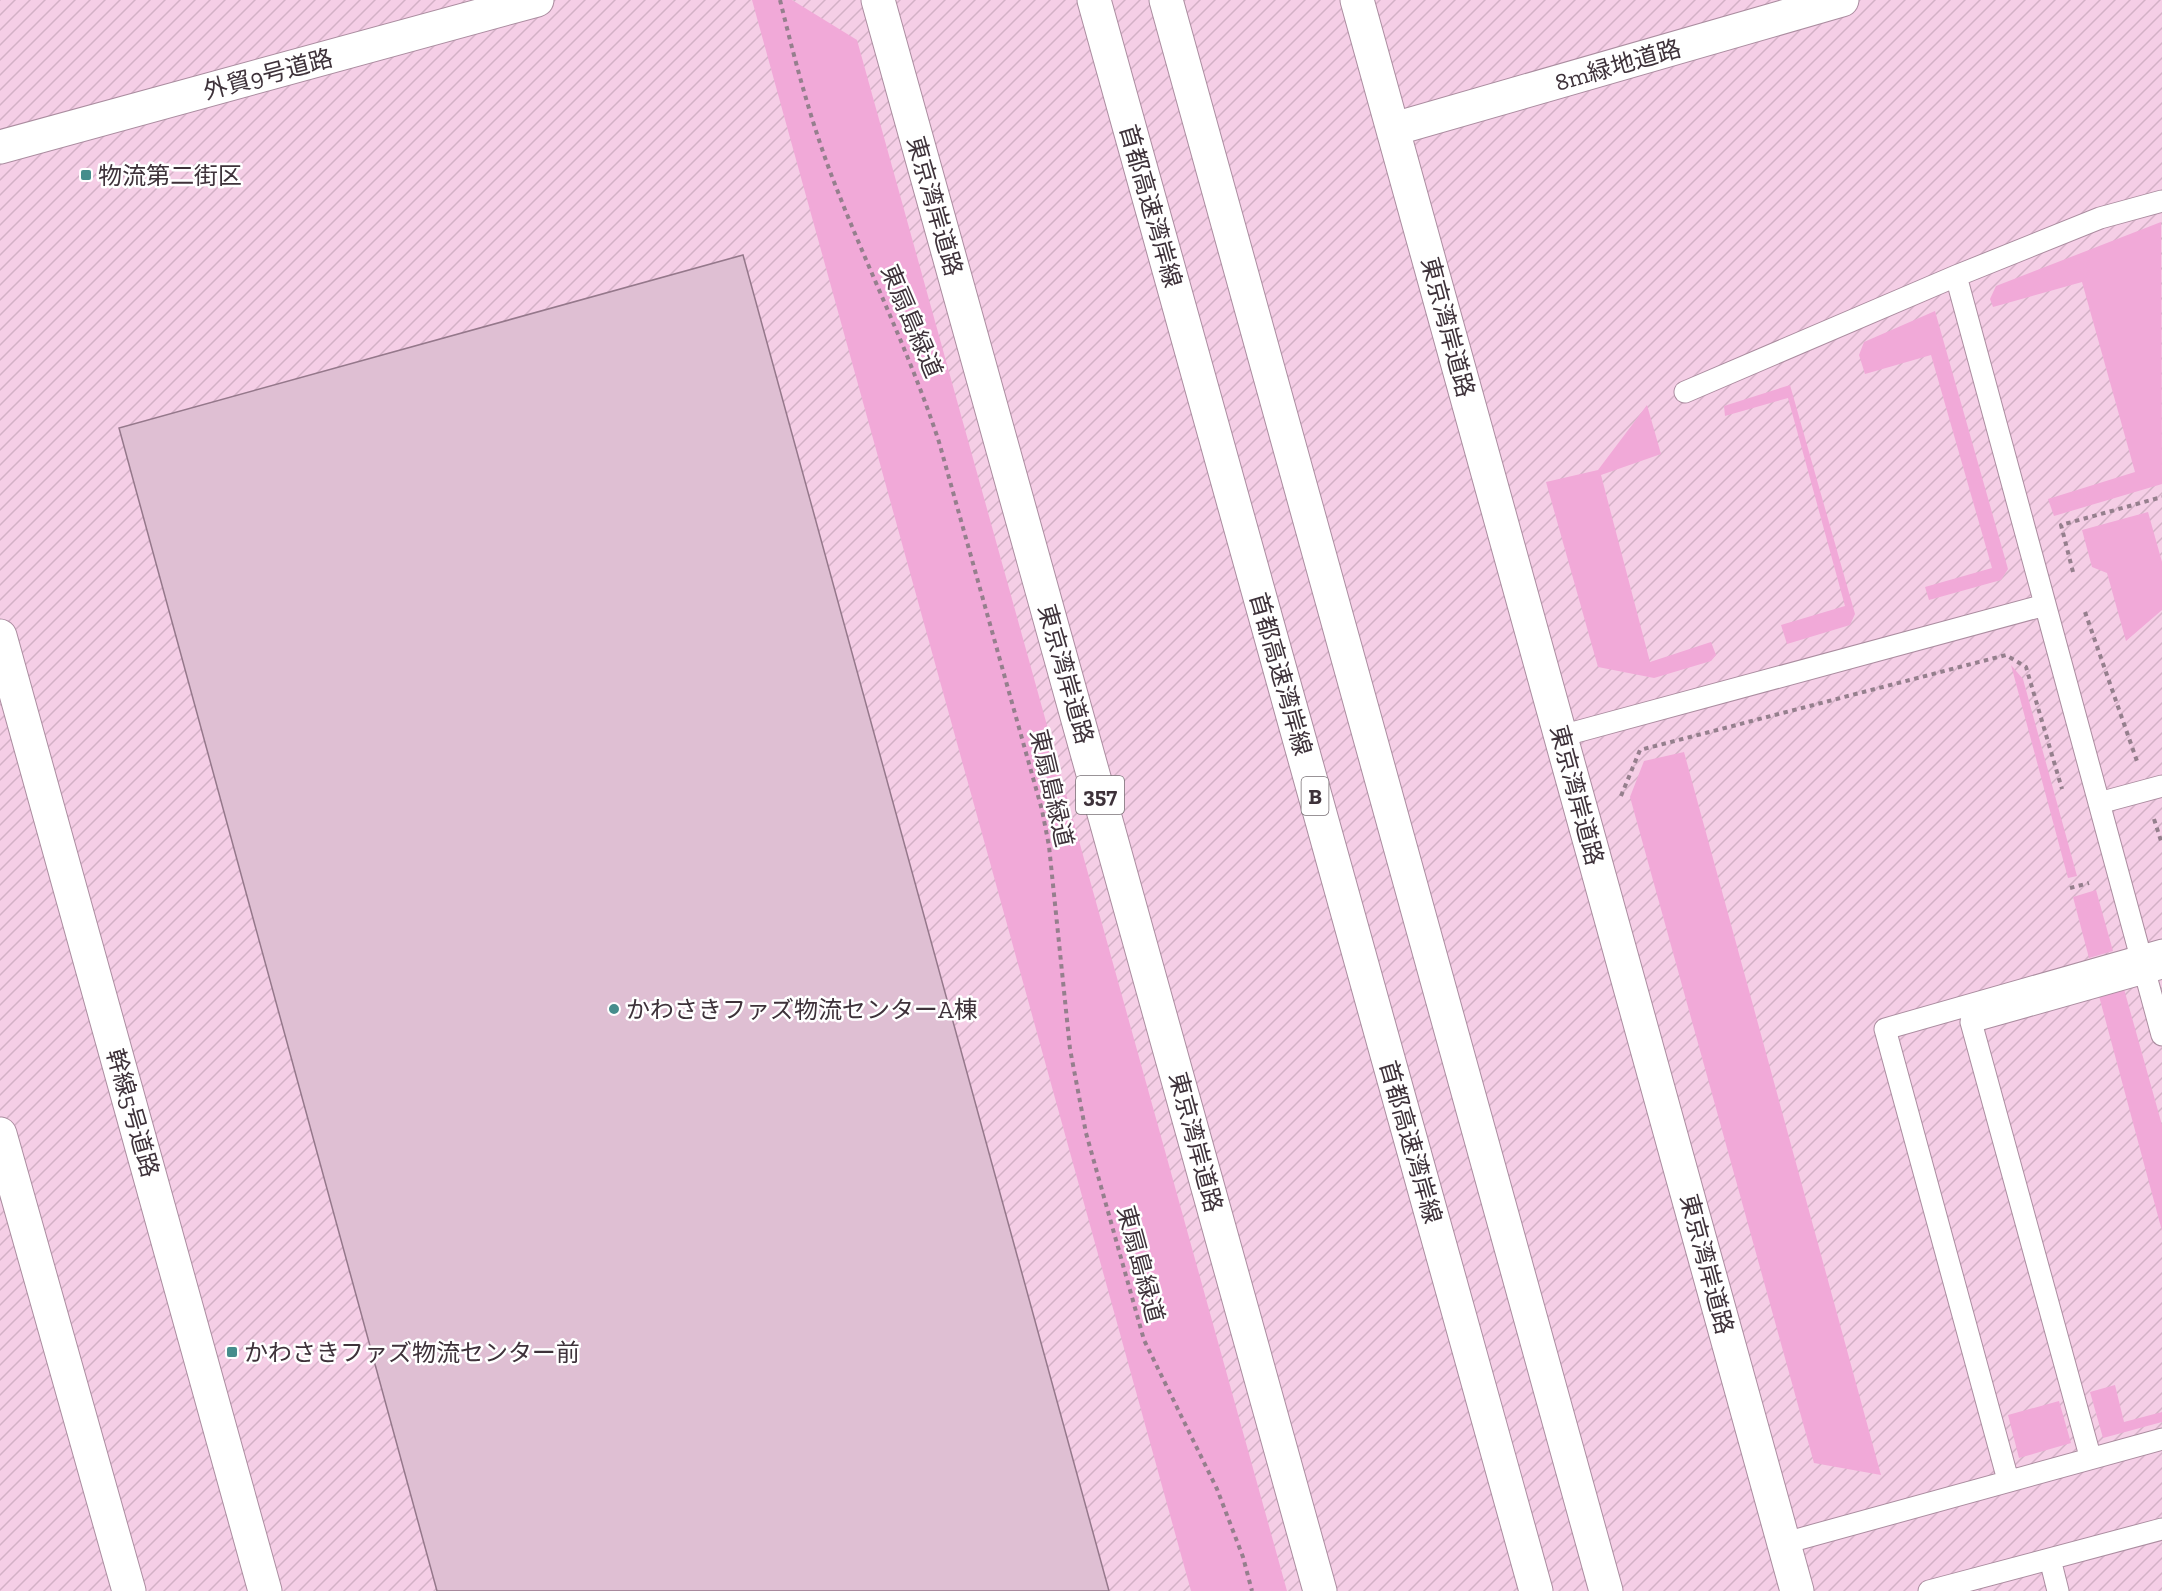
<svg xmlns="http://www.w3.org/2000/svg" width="2162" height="1591" font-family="'Zilla Slab','Noto Sans JP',serif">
<defs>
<pattern id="industrial-furrows" width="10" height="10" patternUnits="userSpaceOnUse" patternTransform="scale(1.5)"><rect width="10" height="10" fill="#f5cee6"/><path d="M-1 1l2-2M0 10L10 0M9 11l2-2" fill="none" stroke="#d3b1c6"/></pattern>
</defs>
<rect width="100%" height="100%" fill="#feddf2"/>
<path fill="url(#industrial-furrows)" d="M0,0H2162V1591H0Z"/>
<path fill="#f1a9d8" d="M752,0H792L857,40L1287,1591H1191Z
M2161,222L2162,484L2054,516L2048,499L2135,472L2082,282L1993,307L1990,299L1996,286Z
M1935,311L2008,569L2001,580L1929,600L1925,587L1992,568L1931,355L1865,374L1859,355L1864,342Z
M1790,385L1855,614L1850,625L1787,644L1781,625L1845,606L1788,398L1725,416L1724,406Z
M1647,405L1661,454L1601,475L1650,662L1711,642L1716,655L1711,661L1654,678L1598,667L1546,482L1598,470Z
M2148,512L2162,562V610L2126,641L2107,573L2092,567L2082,530Z
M2011,665L2023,679L2077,876L2068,878Z
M1684,752L1881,1475L1814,1463L1630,797L1644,761Z
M2096,890L2113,951L2089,958L2073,897Z
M2124,989L2162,1125V1231L2099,996Z
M2115,1385L2124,1422L2162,1412V1422L2103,1438L2090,1392Z
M2059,1401L2071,1443L2019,1458L2008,1415Z"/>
<path fill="#dfbfd3" stroke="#95788b" stroke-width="1.5" d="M743,255L1109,1591H437L119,428Z"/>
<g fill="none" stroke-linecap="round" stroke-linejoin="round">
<g stroke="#ab8da0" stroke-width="23">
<path id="service" d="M1956,276L2162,1035
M1685,392L1956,276L2100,218L2162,201
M1561,736L2045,605
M2099,803L2162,786
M2090,1456L1971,1022L2162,968
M2008,1480L1885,1029L2162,950
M1785,1543L2162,1439
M2050,1559L2058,1591
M1929,1591L2162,1529"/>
</g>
<g stroke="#ab8da0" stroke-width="35">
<path id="minor" d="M1394,129L1842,0"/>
</g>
<g stroke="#ab8da0" stroke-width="35">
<path id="tertiary" d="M0,147L537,0
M0,636L265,1591
M0,1134L129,1591"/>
</g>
<g stroke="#ab8da0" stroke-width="35">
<path id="trunk" d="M878,0L1320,1591
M1357,0L1797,1591"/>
</g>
<g stroke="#ab8da0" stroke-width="35">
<path id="motorway" d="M1094,0L1536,1591
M1166,0L1606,1591"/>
</g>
<path stroke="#957f8d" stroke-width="4" stroke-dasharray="4.5 4.5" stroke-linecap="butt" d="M780,0C796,65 813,130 838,192C871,276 911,356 939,442L1042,810L1049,846L1070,1049L1086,1133L1144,1340L1217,1489L1243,1557L1252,1591
M2073,572L2061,525L2162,497
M2085,612L2138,764
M1621,796L1640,750L2006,655L2026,667L2062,789
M2154,819L2162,844
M2070,888L2089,883"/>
<use href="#service" stroke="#fff" stroke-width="21"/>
<use href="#minor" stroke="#fff" stroke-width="33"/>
<use href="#tertiary" stroke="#fff" stroke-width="33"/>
<use href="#trunk" stroke="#fff" stroke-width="33"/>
<use href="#motorway" stroke="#fff" stroke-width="33"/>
</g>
<g fill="#458d8c" stroke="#fff" stroke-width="2">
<rect x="80" y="169" width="12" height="12" rx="3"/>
<circle cx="614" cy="1009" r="6"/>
<rect x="226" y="1346" width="12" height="12" rx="3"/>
</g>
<g text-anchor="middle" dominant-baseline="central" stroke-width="5" stroke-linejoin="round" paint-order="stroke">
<g fill="#fff" stroke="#787075" stroke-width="1.5">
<rect x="1076" y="776" width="48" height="38" rx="4.5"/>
<rect x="1301.5" y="777" width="27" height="38" rx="4.5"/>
</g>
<g font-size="22" font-weight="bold" fill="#3e323a">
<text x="1100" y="795">357</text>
<text x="1315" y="796">B</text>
</g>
<g font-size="24" fill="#3e323a" stroke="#fff">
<text transform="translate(1618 65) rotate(-16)">8m緑地道路</text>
<text transform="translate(268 74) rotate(-15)">外貿9号道路</text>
<text transform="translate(935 206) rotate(74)">東京湾岸道路</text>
<text transform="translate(1151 206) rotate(74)">首都高速湾岸線</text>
<text transform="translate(912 321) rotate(67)">東扇島緑道</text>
<text transform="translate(1448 327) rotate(75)">東京湾岸道路</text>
<text transform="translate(1066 674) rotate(74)">東京湾岸道路</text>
<text transform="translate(1281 674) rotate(74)">首都高速湾岸線</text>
<text transform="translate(1052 788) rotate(77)">東扇島緑道</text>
<text transform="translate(1577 795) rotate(75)">東京湾岸道路</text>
<text transform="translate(133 1113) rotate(74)">幹線5号道路</text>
<text transform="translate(1196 1142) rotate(75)">東京湾岸道路</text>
<text transform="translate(1411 1142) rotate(74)">首都高速湾岸線</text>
<text transform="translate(1141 1264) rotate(75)">東扇島緑道</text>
<text transform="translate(1707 1264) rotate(75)">東京湾岸道路</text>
</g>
<g font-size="24" fill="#3e323a" stroke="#fff" text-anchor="start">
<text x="98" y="175">物流第二街区</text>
<text x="626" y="1009">かわさきファズ物流センターA棟</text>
<text x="244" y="1352">かわさきファズ物流センター前</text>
</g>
</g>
</svg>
